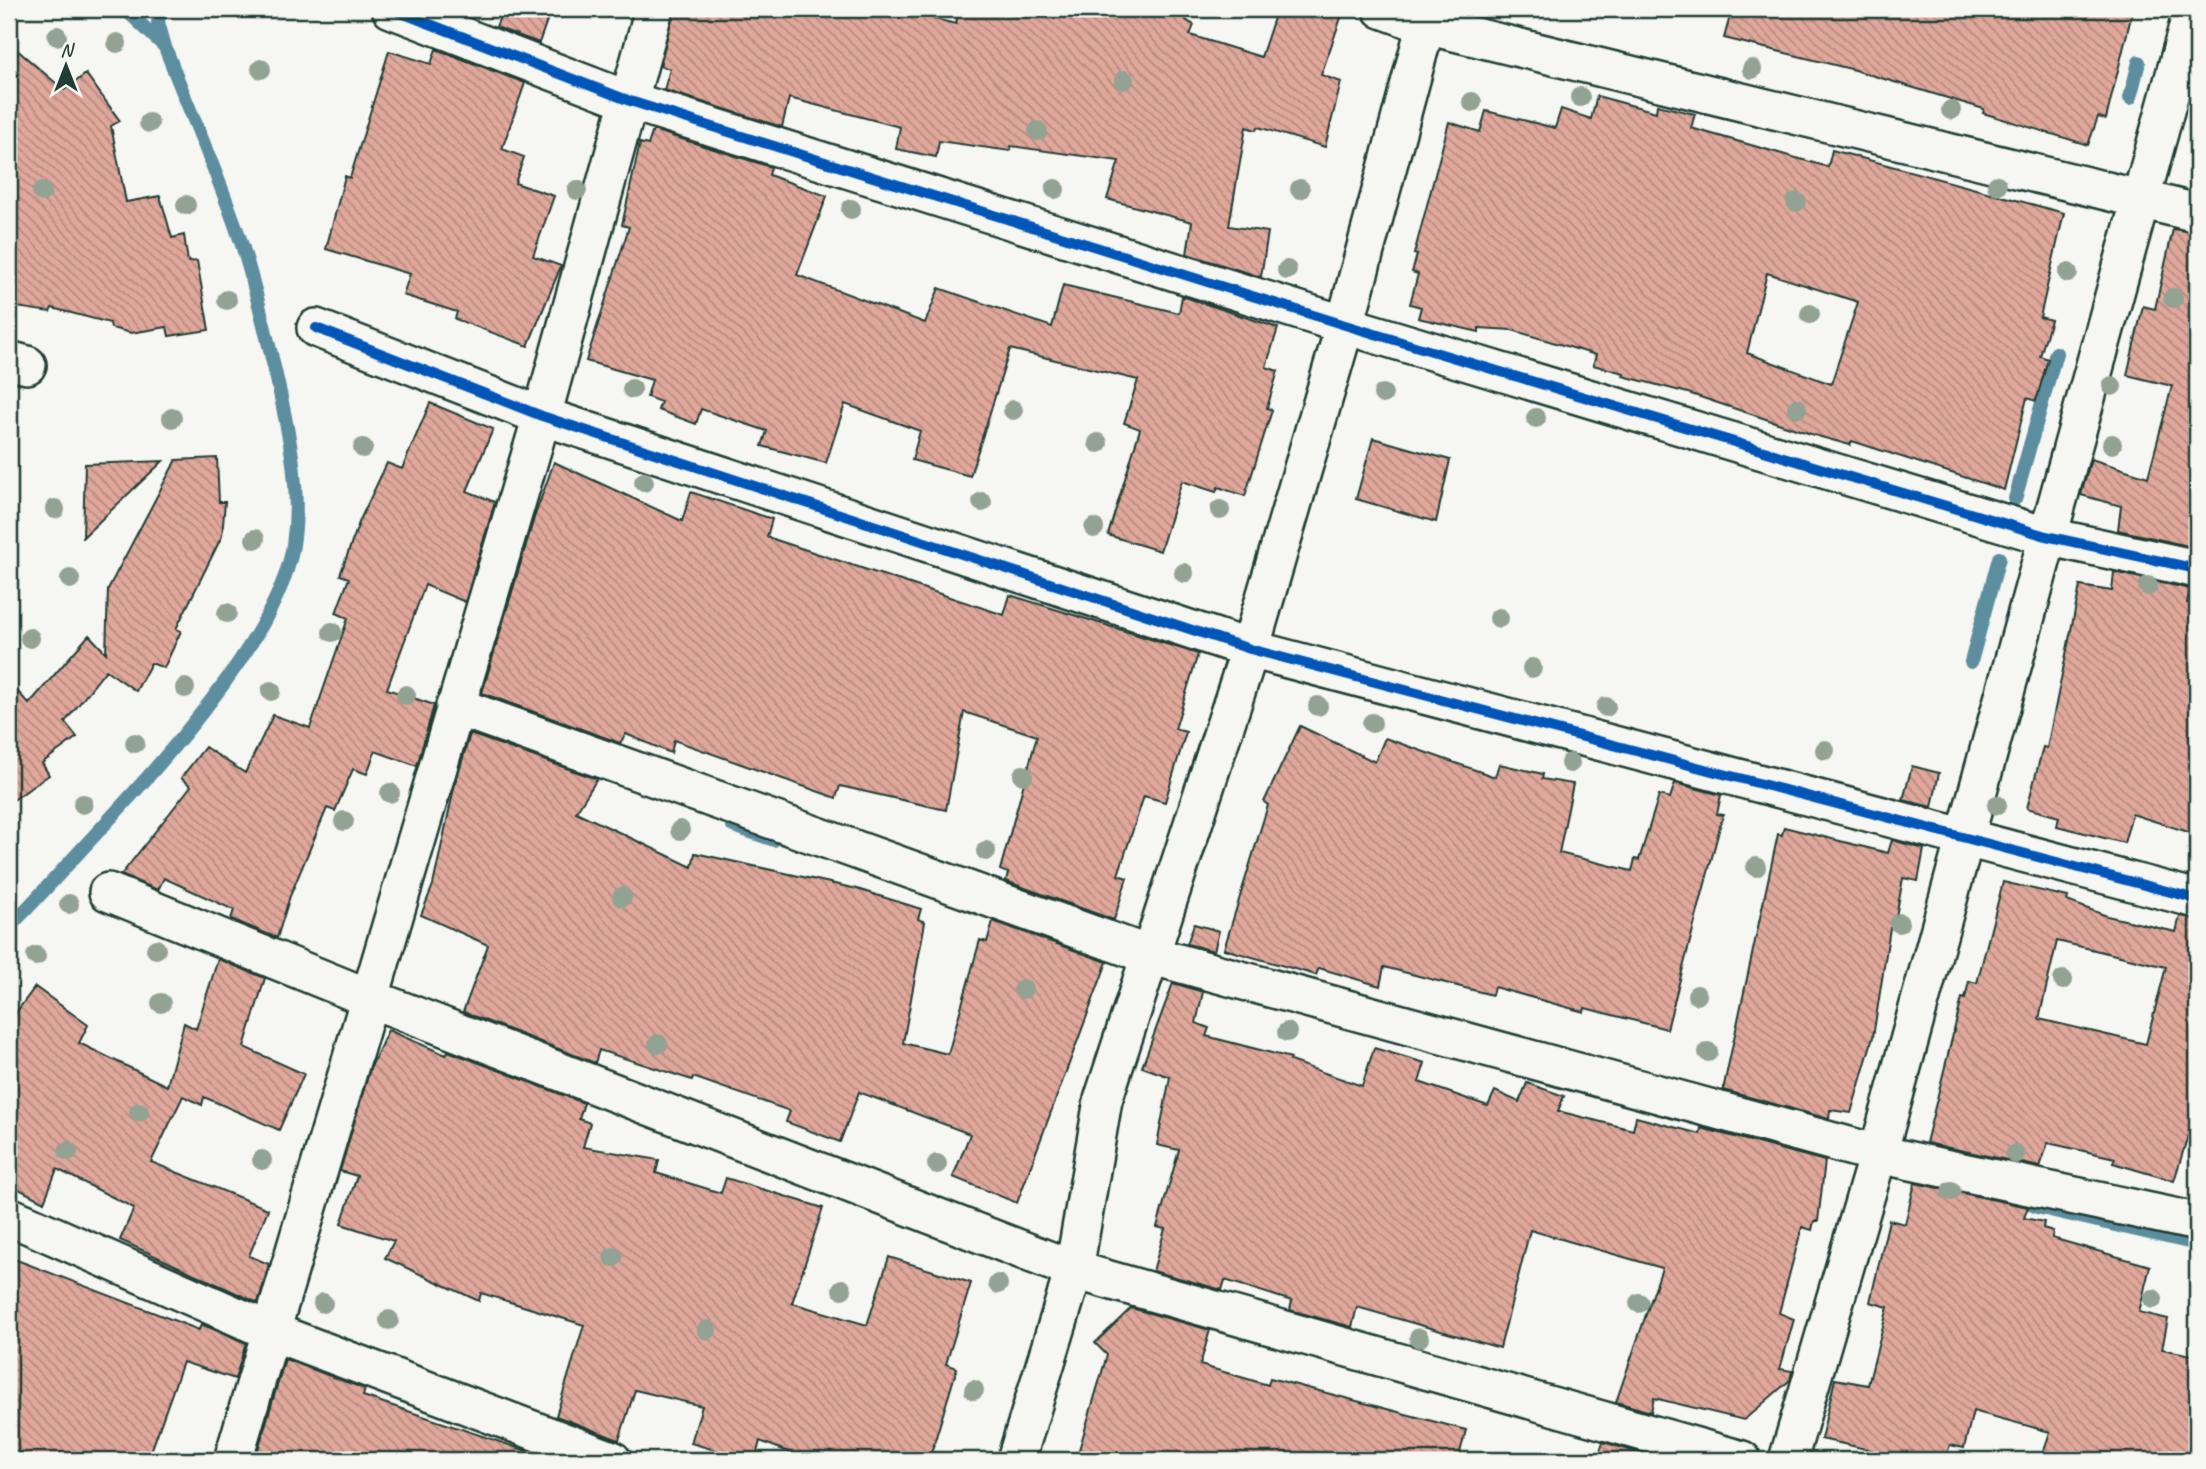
<svg xmlns="http://www.w3.org/2000/svg" width="2206" height="1469" font-family="Caveat,sans-serif">
<defs>
<pattern id="building-back-hatch" width="6" height="6" patternUnits="userSpaceOnUse" patternTransform="scale(1.75)"><rect width="6" height="6" fill="#e0a79b"/><path d="M-1 5l2 2M0 0l6 6M5-1l2 2" fill="none" stroke="#b5897f"/></pattern>
</defs>
<rect width="100%" height="100%" fill="#f6f6f2"/>
<filter id="ink" filterUnits="userSpaceOnUse"><feTurbulence type="fractalNoise" baseFrequency=".0143" numOctaves="2"/><feDisplacementMap in="SourceGraphic" scale="14" xChannelSelector="R" yChannelSelector="G"/><feConvolveMatrix kernelMatrix="1 2 1 2 8 2 1 2 1" color-interpolation-filters="sRGB"/></filter>
<g filter="url(#ink)">
<g fill="none" stroke-linecap="round" stroke-linejoin="round">
<path stroke="#5d8e9f" stroke-width="14" d="M125,9L164,46
M2130,98L2139,62
M2015,499L2056,353
M1971,662L1999,558
M733,826L774,840
M9,927C34,902 57,876 81,850C147,779 279,640 293,545C301,493 291,444 280,393C269,344 257,293 242,245C220,178 190,113 165,47L158,22L161,9
M2018,1197L2037,1207L2197,1244"/>
</g>
<path fill="url(#building-back-hatch)" stroke="#1f3d34" stroke-width="2" fill-rule="evenodd" d="M503,9H551L539,43L496,27Z
M674,9H893L956,24L959,9H1191L1186,20L1194,25L1190,35L1261,57L1277,9H1344L1321,75L1341,82L1325,147L1258,127L1256,130L1246,127L1229,226L1268,232L1261,277L1187,254L1192,222L1107,199L1119,161L1011,146L1010,151L939,141L936,157L896,149L900,127L789,98L782,127L664,90L670,69L660,66Z
M1732,9H2133L2106,119L2098,117L2088,145L1983,113L1984,109L1851,69L1724,38Z
M9,43L64,90L86,74L120,121L111,126L126,202L160,196L172,238L184,235L188,262L197,261L209,330L169,336L167,327L131,333L111,328L110,323L52,308L50,312L9,306Z
M436,49L525,83L502,149L524,157L515,183L554,196L533,256L561,266L528,346L455,319L457,312L403,295L410,274L326,249L345,176L350,178L389,51L431,64Z
M1597,96L1656,112L1657,105L1695,114L1691,128L1828,167L1832,150L2064,213L2040,317L2051,320L2040,356L2048,359L2036,401L2027,398L2004,490L1852,441L1850,445L1814,435L1688,393L1623,376L1624,373L1593,365L1596,355L1512,330L1479,328V332L1418,318L1421,307L1410,304L1418,274L1412,272L1417,255L1414,254L1449,122L1480,132L1486,111L1555,128L1561,109L1591,119ZM1767,273L1858,302L1831,384L1747,353Z
M653,130L771,167L769,175L827,196L797,275L925,323L939,288L1052,327L1063,285L1179,313L1182,296L1278,328L1266,367L1278,371L1267,408L1272,410L1245,496L1218,487L1216,492L1182,481L1160,551L1108,535L1140,429L1124,423L1138,380L1010,349L970,476L912,460L920,431L845,404L826,463L762,446L767,431L701,409L696,424L658,410L661,402L647,397L652,380L586,361L629,227L622,225L640,143L648,145Z
M2173,229L2197,233V272L2189,317L2197,319V548L2118,530L2121,506L2081,495L2091,459L2148,477L2172,386L2127,375L2143,306L2155,309Z
M430,403L493,429L467,491L495,502L465,602L425,585L387,689L434,705L417,766L375,751L367,774L353,769L335,811L327,808L290,896L277,938L231,919L234,910L164,878L158,890L121,875L191,786L181,778L205,747L245,773L273,715L310,728L348,618L336,613L349,578L340,575L360,520L387,463L402,469Z
M1373,438L1450,460L1436,522L1356,499Z
M217,458L219,502H225L222,536L176,629L181,631L164,668L151,663L136,691L106,670L65,722L77,737L42,763L49,775L9,803V682L29,704L89,635L106,653L108,589L176,460Z
M163,461L83,537L85,464Z
M554,462L682,521L691,492L772,519L767,537L1004,615L1010,595L1198,654L1175,729L1186,732L1165,802L1144,796L1118,875L1127,878L1114,920L1006,881L1008,873L1000,870L1037,736L964,712L946,810L840,786L836,798L674,740L671,753L626,734L620,743L482,693L534,518Z
M2114,572L2190,589L2187,603L2197,605V835L2132,814L2124,843L2057,826L2059,817L2027,808L2043,747L2047,748L2080,586L2112,591Z
M1300,726L1375,762L1385,738L1495,777L1499,764L1543,774L1542,779L1573,784L1559,853L1632,871L1635,859L1639,860L1659,795L1670,798L1675,783L1721,795L1717,814L1723,815L1667,1029L1585,1008L1584,1012L1494,987L1492,995L1384,967L1380,986L1319,968L1316,975L1224,949L1268,805L1264,802Z
M470,734L597,779L576,812L692,867L695,853L857,889L921,909L918,919L925,922L903,1043L948,1054L980,940L987,942L993,921L1107,962L1017,1203L953,1177L970,1134L859,1092L840,1142L786,1122L790,1111L693,1077L692,1080L599,1050L595,1063L463,1012L488,945L421,915L433,885L454,788Z
M1912,766L1939,773L1932,807L1903,800Z
M1784,827L1888,853L1892,840L1924,849L1918,881L1903,878L1894,928H1890L1873,1037L1851,1113L1830,1110L1829,1119L1723,1090L1778,834L1782,835Z
M2003,882L2068,897L2067,901L2107,916L2176,932L2180,916L2197,919V1132L2190,1129L2174,1181L2113,1163L2115,1158L2048,1143L2040,1167L1926,1143L1962,998L1965,999L1969,981L1977,983ZM2057,941L2166,967L2146,1044L2039,1019Z
M1194,924L1219,931L1214,951L1187,944Z
M218,959L265,978L244,1047L304,1074L279,1130L204,1097L202,1105L183,1096L151,1162L268,1209L249,1256L269,1264L258,1303L120,1240L134,1208L57,1169L44,1202L9,1184V1022L35,987L88,1025L79,1043L167,1086L184,1023L196,1029Z
M1173,983L1203,992L1196,1023L1209,1028L1206,1036L1291,1058L1290,1061L1362,1086L1374,1048L1425,1063L1419,1082L1488,1106L1495,1091L1519,1102L1527,1083L1564,1096L1558,1111L1633,1130L1636,1117L1700,1134L1701,1128L1825,1161L1818,1221H1814L1812,1230L1802,1227L1779,1313L1794,1319L1780,1369L1792,1371L1790,1380L1744,1420L1654,1398L1651,1412L1616,1402L1662,1268L1530,1230L1500,1348L1357,1307L1352,1327L1290,1310L1292,1301L1225,1280L1222,1290L1153,1271L1165,1229L1157,1227L1179,1150L1157,1145L1170,1077L1142,1067Z
M388,1030L446,1055L448,1051L584,1103L579,1119L590,1123L583,1147L659,1160L656,1173L721,1193L726,1178L823,1208L792,1303L867,1325L889,1257L971,1283L946,1364L957,1368L929,1460H809L760,1441L755,1460H749L691,1443L702,1406L635,1390L619,1440L556,1416L584,1325L481,1293L479,1301L385,1258L394,1241L341,1224L357,1176L340,1171L370,1069Z
M1915,1183L2028,1207L2024,1218L2044,1222L2043,1228L2053,1231L2052,1238L2150,1266L2139,1312L2168,1319L2162,1349L2197,1356V1460H2041L2050,1432L1973,1411L1964,1448L1950,1445L1945,1460H1915L1821,1439L1835,1379L1868,1385L1888,1307L1870,1302L1889,1220L1905,1224Z
M9,1257L199,1330L201,1324L246,1343L235,1379L183,1362L148,1460H35L9,1449Z
M1131,1308L1210,1330L1200,1365L1268,1385L1270,1378L1466,1430L1458,1460H1076L1107,1355L1095,1343Z
M285,1359L365,1389L363,1396L536,1454L535,1460H255Z
M1603,1442L1640,1453L1638,1460H1597Z"/>
<g fill="none" stroke-linecap="round" stroke-linejoin="round">
<g stroke="#1f3d34" stroke-width="42">
<path id="minor" d="M391,9L630,101L1345,325L2046,536L2197,569
M1382,9L1426,25L2197,213
M316,328L542,416L1250,649L2197,899
M9,360L27,365
M455,706L1149,955L1878,1154L2197,1222
M108,892L369,998L1074,1270L1742,1460
M9,1216L270,1331L612,1460
M233,1460L542,416L654,9
M1016,1460L1074,1270L1103,1100L1250,649L1345,325L1430,9
M1788,1460L1878,1154L2193,9"/>
</g>
<use href="#minor" stroke="#f6f6f2" stroke-width="37"/>
<g stroke="#f6f6f2" stroke-width="15">
<path id="cycleway" d="M391,9L630,101L1345,325L2046,536L2197,569
M316,328L542,416L1250,649L2197,899"/>
</g>
<use href="#cycleway" stroke="#0057b8" stroke-width="10"/>
</g>
<g fill="#92a293">
<circle cx="57" cy="36" r="10"/>
<circle cx="117" cy="43" r="10"/>
<circle cx="261" cy="69" r="10"/>
<circle cx="1752" cy="69" r="10"/>
<circle cx="1124" cy="80" r="10"/>
<circle cx="1580" cy="97" r="10"/>
<circle cx="1472" cy="102" r="10"/>
<circle cx="1951" cy="110" r="10"/>
<circle cx="149" cy="123" r="10"/>
<circle cx="1038" cy="131" r="10"/>
<circle cx="1997" cy="185" r="10"/>
<circle cx="1055" cy="189" r="10"/>
<circle cx="1300" cy="189" r="10"/>
<circle cx="577" cy="190" r="10"/>
<circle cx="42" cy="192" r="10"/>
<circle cx="1796" cy="202" r="10"/>
<circle cx="186" cy="205" r="10"/>
<circle cx="851" cy="209" r="10"/>
<circle cx="1287" cy="270" r="10"/>
<circle cx="2068" cy="273" r="10"/>
<circle cx="2173" cy="298" r="10"/>
<circle cx="227" cy="300" r="10"/>
<circle cx="1810" cy="314" r="10"/>
<circle cx="2112" cy="386" r="10"/>
<circle cx="632" cy="389" r="10"/>
<circle cx="1383" cy="394" r="10"/>
<circle cx="1797" cy="408" r="10"/>
<circle cx="1013" cy="410" r="10"/>
<circle cx="172" cy="418" r="10"/>
<circle cx="1536" cy="418" r="10"/>
<circle cx="1098" cy="443" r="10"/>
<circle cx="2112" cy="444" r="10"/>
<circle cx="363" cy="448" r="10"/>
<circle cx="644" cy="482" r="10"/>
<circle cx="982" cy="502" r="10"/>
<circle cx="55" cy="509" r="10"/>
<circle cx="1220" cy="510" r="10"/>
<circle cx="1094" cy="528" r="10"/>
<circle cx="255" cy="539" r="10"/>
<circle cx="1184" cy="573" r="10"/>
<circle cx="70" cy="579" r="10"/>
<circle cx="2148" cy="586" r="10"/>
<circle cx="227" cy="613" r="10"/>
<circle cx="1499" cy="618" r="10"/>
<circle cx="332" cy="632" r="10"/>
<circle cx="30" cy="638" r="10"/>
<circle cx="1532" cy="668" r="10"/>
<circle cx="185" cy="688" r="10"/>
<circle cx="271" cy="691" r="10"/>
<circle cx="406" cy="695" r="10"/>
<circle cx="1318" cy="706" r="10"/>
<circle cx="1606" cy="707" r="10"/>
<circle cx="1372" cy="723" r="10"/>
<circle cx="135" cy="743" r="10"/>
<circle cx="1825" cy="750" r="10"/>
<circle cx="1570" cy="763" r="10"/>
<circle cx="1023" cy="775" r="10"/>
<circle cx="390" cy="793" r="10"/>
<circle cx="83" cy="804" r="10"/>
<circle cx="1997" cy="805" r="10"/>
<circle cx="344" cy="821" r="10"/>
<circle cx="680" cy="830" r="10"/>
<circle cx="986" cy="851" r="10"/>
<circle cx="1756" cy="867" r="10"/>
<circle cx="622" cy="897" r="10"/>
<circle cx="69" cy="904" r="10"/>
<circle cx="1899" cy="923" r="10"/>
<circle cx="156" cy="949" r="10"/>
<circle cx="36" cy="956" r="10"/>
<circle cx="2063" cy="980" r="10"/>
<circle cx="1023" cy="989" r="10"/>
<circle cx="1697" cy="995" r="10"/>
<circle cx="161" cy="1003" r="10"/>
<circle cx="1287" cy="1032" r="10"/>
<circle cx="658" cy="1044" r="10"/>
<circle cx="1708" cy="1052" r="10"/>
<circle cx="139" cy="1112" r="10"/>
<circle cx="68" cy="1151" r="10"/>
<circle cx="2015" cy="1154" r="10"/>
<circle cx="262" cy="1160" r="10"/>
<circle cx="937" cy="1164" r="10"/>
<circle cx="1951" cy="1191" r="10"/>
<circle cx="613" cy="1257" r="10"/>
<circle cx="998" cy="1284" r="10"/>
<circle cx="842" cy="1289" r="10"/>
<circle cx="2153" cy="1299" r="10"/>
<circle cx="323" cy="1303" r="10"/>
<circle cx="1639" cy="1303" r="10"/>
<circle cx="389" cy="1320" r="10"/>
<circle cx="707" cy="1330" r="10"/>
<circle cx="1419" cy="1338" r="10"/>
<circle cx="974" cy="1390" r="10"/>
</g>
</g>
<rect width="2206" height="1469" fill="none" stroke="#f6f6f2" stroke-width="35"/>
<rect x="18" y="18" width="2171" height="1434" fill="none" stroke="#1f3d34" stroke-width="2.5" filter="url(#ink)"/>
<g transform="translate(66 66)" stroke="#f6f6f2" stroke-width="5" paint-order="stroke">
<path d="M0-5L12 26L0 18L-12 26Z" fill="#1f3d34"/>
<text y="-10" font-size="19" font-weight="bold" text-anchor="middle" fill="#1f3d34">N</text>
</g>
</svg>
